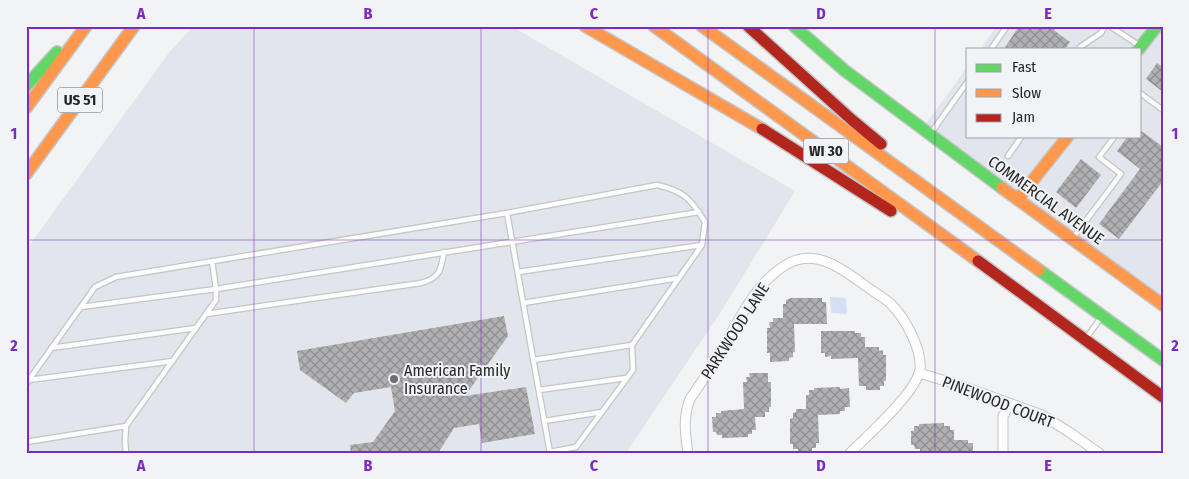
<svg xmlns="http://www.w3.org/2000/svg" width="1189" height="479" font-family="'Fira Sans Condensed',sans-serif">
<defs>
<pattern id="building-cross-hatch" width="8" height="8" patternUnits="userSpaceOnUse" patternTransform="scale(1.25)"><rect width="8" height="8" fill="#b0b0b2"/><path d="M0 0l8 8M0 8l8-8" fill="none" stroke="#8f8f91"/></pattern>
</defs>
<rect width="100%" height="100%" fill="#f2f3f5"/>
<path fill="#e2e5eb" d="M193,26H511L795,191L721,312L626,453H26V250L168,54Z
M997,26H1163V305L922,129L968,66V136H1140V49H980Z"/>
<path fill="#d5e0f6" d="M830,297L846,298L847,314L831,313Z"/>
<path fill="url(#building-cross-hatch)" d="M1019,26H1054L1055,31L1070,42L1065,49H1004Z
M1157,63L1163,67V92L1146,79Z
M1140,130L1163,147V181L1119,239L1099,224L1140,169L1117,151L1128,136H1140Z
M1081,159L1101,175L1076,208L1056,192Z
M791,298H822V302H826L827,324H794L795,352H793V357L789,358V361L770,362V353H767V328H770L769,322H773V318H783V304H786V300Z
M504,316L508,336L465,396L526,387L535,434L482,443L479,424L454,428L438,453H351L350,445L373,442L395,411L391,387L354,393L346,403L300,370L297,351Z
M821,331H855V333H861V337H865V347H879V351L883,350V355H886V381H884V386H880V390H866V386H859L858,358L831,359V356L825,357V353H821Z
M749,373H768V382H771V407H769V412H765V417H755L756,430H752V434H748V437L722,438V435H717L716,432H713L712,417H716V413H721V411L744,409L743,382H747L746,377H750Z
M840,387V389L849,388L850,407H845V411H840V414L818,415L819,443H816V448H812V452H798V449H793V444H790V419L793,418V413L796,412V409H806V395H809V390H814V388Z
M944,423V426H950V430H954V440H968V443H973V453L920,452V449H915L914,445H911V431H914V426H919V424Z"/>
<g fill="none" stroke-linecap="round" stroke-linejoin="round">
<g stroke="#c4c5c6" stroke-width="7">
<path id="lane" d="M1110,26L1140,46
M1080,47L1101,33L1105,26
M991,49L1007,26
M1140,93L1163,110
M931,133L968,81
M1008,156L1022,136
M1073,238L1121,174L1099,157L1115,136
M518,272L702,245
M523,303L679,278
M81,307L216,289L212,261
M206,314L421,283C440,278 441,270 444,252
M1087,337L1100,319
M51,348L196,328
M533,360L632,345
M29,380L173,361
M26,384L95,287L116,277L507,213
M539,390L626,378
M544,421L602,412
M26,442L126,426
M550,452L576,447L633,370L632,345L702,245L705,222C691,199 684,191 657,185L507,213L550,453
M126,453L125,441L126,426L216,300V289L699,212"/>
</g>
<g stroke="#c4c5c6" stroke-width="11">
<path id="street" d="M919,373L959,385L1042,415L1069,432L1099,453
M688,453C685,433 683,417 690,399C701,383 712,367 721,351C739,321 753,286 784,266C813,247 840,267 863,284C872,291 883,297 891,304C905,318 922,349 920,369C917,392 868,435 850,453
M1003,453V416L1010,404"/>
</g>
<g stroke="#c4c5c6" stroke-width="14">
<path id="fast" d="M794,26L844,70L1002,188
M1139,49L1157,26
M26,86L57,52
M1039,270L1163,360"/>
</g>
<g stroke="#c4c5c6" stroke-width="14">
<path id="slow" d="M585,26L762,129
M654,26L978,261
M702,26L1039,270
M26,108L86,26
M26,174L134,26
M1002,188L1163,305
M1018,199L1068,136"/>
</g>
<g stroke="#c4c5c6" stroke-width="14">
<path id="jam" d="M748,26L852,120L881,144
M762,129L891,211
M978,261L1163,397"/>
</g>
<use href="#lane" stroke="#fdfdfe" stroke-width="4.5"/>
<use href="#street" stroke="#fdfdfe" stroke-width="9"/>
<use href="#fast" stroke="#63d668" stroke-width="11"/>
<use href="#slow" stroke="#ff974d" stroke-width="11"/>
<use href="#jam" stroke="#b3261e" stroke-width="11"/>
</g>
<path fill="none" stroke="#7b2cbf" stroke-width="1" stroke-opacity="0.55" d="M254,26V453M481,26V453M708,26V453M935,26V453M26,240H1163"/>
<circle fill="#6d6e70" stroke="#f1f3f6" stroke-width="2" cx="394" cy="379" r="5"/>
<g text-anchor="middle" dominant-baseline="central" stroke-width="4" stroke-linejoin="round" paint-order="stroke">
<g fill="#f1f3f6" stroke="#636466" stroke-width="1">
<rect x="57.5" y="87.5" width="45" height="25" rx="4"/>
<rect x="803.5" y="138.5" width="45" height="25" rx="4"/>
</g>
<g font-size="15" font-weight="bold" fill="#262728">
<text x="80" y="100">US 51</text>
<text x="826" y="151">WI 30</text>
</g>
<g font-size="16" fill="#262728" stroke="#f1f3f6">
<text transform="translate(1046 200) rotate(36)">COMMERCIAL AVENUE</text>
<text transform="translate(735 331) rotate(-57)">PARKWOOD LANE</text>
<text transform="translate(998 402) rotate(21)">PINEWOOD COURT</text>
</g>
<g font-size="16" fill="#262728" stroke="#f1f3f6" text-anchor="start">
<text x="404" y="370">American Family<tspan x="404" dy="18">Insurance</tspan></text>
</g>
</g>
<rect width="1189" height="479" fill="none" stroke="#f1f3f6" stroke-width="55"/>
<rect x="966" y="48" width="175" height="90" fill="#f1f3f6" stroke="#a0a1a4"/>
<rect x="976" y="64" width="25" height="8" fill="#63d668" stroke="#a0a1a4"/>
<text x="1012" y="72" font-size="15" fill="#262728">Fast</text>
<rect x="976" y="89" width="25" height="8" fill="#ff974d" stroke="#a0a1a4"/>
<text x="1012" y="98" font-size="15" fill="#262728">Slow</text>
<rect x="976" y="114" width="25" height="8" fill="#b3261e" stroke="#a0a1a4"/>
<text x="1012" y="122" font-size="15" fill="#262728">Jam</text>
<rect x="28" y="28" width="1134" height="424" fill="none" stroke="#7b2cbf" stroke-width="2"/>
<g font-size="16" text-anchor="middle" font-weight="bold" fill="#7b2cbf">
<text x="141" y="19">A</text>
<text x="368" y="19">B</text>
<text x="594" y="19">C</text>
<text x="821" y="19">D</text>
<text x="1048" y="19">E</text>
<text x="14" y="139">1</text>
<text x="1175" y="139">1</text>
<text x="14" y="351">2</text>
<text x="1175" y="351">2</text>
<text x="141" y="471">A</text>
<text x="368" y="471">B</text>
<text x="594" y="471">C</text>
<text x="821" y="471">D</text>
<text x="1048" y="471">E</text>
</g>
</svg>
